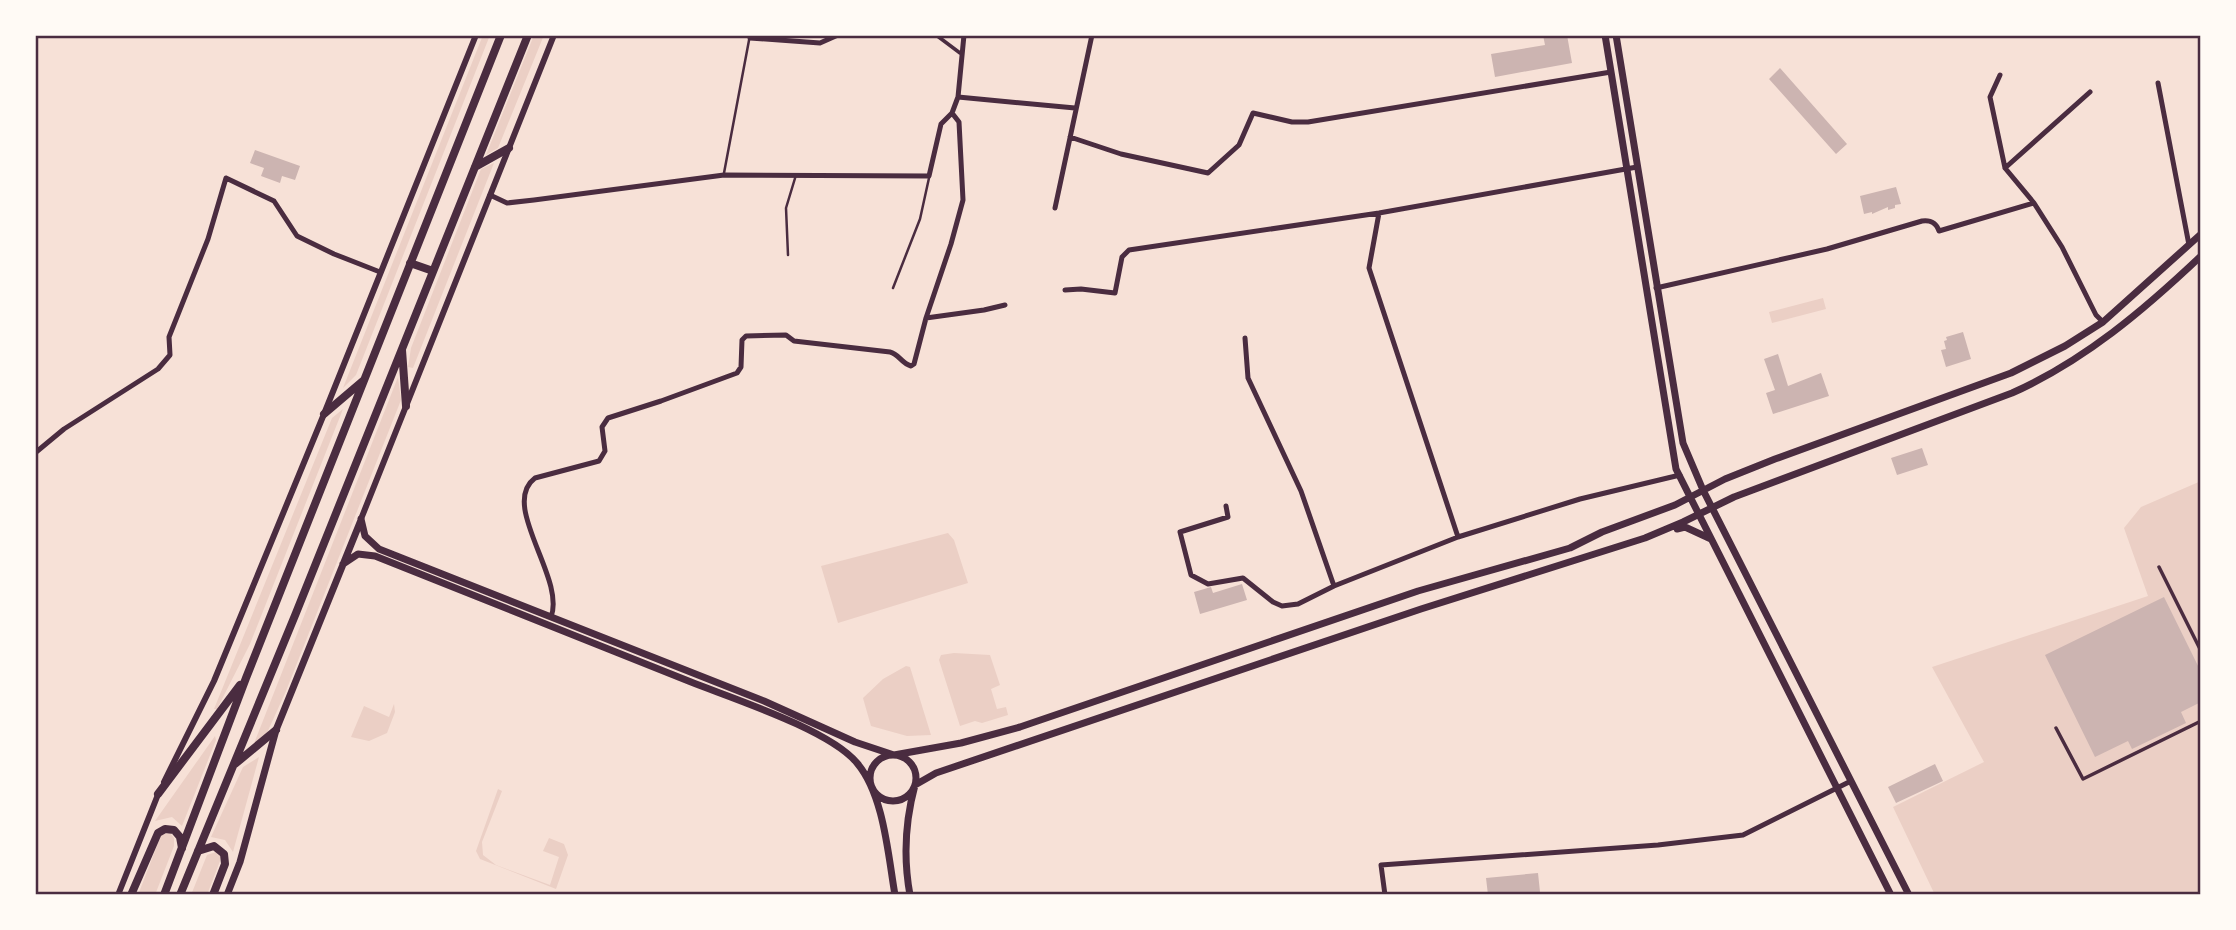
<svg xmlns="http://www.w3.org/2000/svg" width="2236" height="930" font-family="'Crimson Pro',serif">
<rect width="100%" height="100%" fill="#f7e1d7"/>
<path fill="#ebcfc5" d="M483,35H490L356,375L343,388Z
M534,35H544L498,148L486,155Z
M494,163L413,368L408,367L411,348L481,169Z
M1823,298L1826,309L1772,323L1769,312Z
M398,377L401,400L286,691L267,733L253,746Z
M343,409L250,644L217,709H214L332,418Z
M2201,481V895H1935L1893,807L1984,762L1932,667L2148,596L2124,528L2141,507Z
M948,533L954,540L968,583L838,623L821,566Z
M954,653L990,655L1000,685L991,689L997,709L1006,707L1008,715L982,723L975,721L960,726L939,660L941,655Z
M906,666L910,667L931,735L907,736L871,726L863,698L883,679Z
M394,704L395,712L387,733L369,741L351,737L364,706L389,717Z
M215,736L216,740L182,826L172,817L155,821Z
M259,757L233,852L225,840L211,837L243,767Z
M498,789L502,791L482,842L483,855L496,865L550,885L559,857L543,851L549,838L564,844L568,855L556,889L480,859L476,851Z
M170,833L174,838V846L155,895H138L160,838L162,834Z
M216,852L220,855V861L207,895H191L207,855Z"/>
<path fill="#ccb4b1" d="M1543,35H1567L1572,63L1495,77L1491,54L1545,45Z
M1780,68L1847,144L1836,154L1769,79Z
M255,150L300,166L295,180L282,176L280,183L261,176L264,168L250,163Z
M1896,187L1901,204L1895,205V208L1888,210V207L1872,214V212L1864,214L1860,196Z
M1963,332L1971,359L1946,367L1941,350L1946,349L1944,341L1947,340L1946,337Z
M1778,354L1788,386L1821,373L1829,396L1773,414L1766,393L1775,390L1764,359Z
M1922,448L1928,465L1897,475L1891,458Z
M1242,584L1247,600L1200,614L1194,592L1211,587L1213,593Z
M2164,597L2201,672V702L2181,712L2186,723L2132,749L2128,741L2095,757L2045,655Z
M1935,764L1943,781L1896,803L1888,787Z
M1538,873L1540,892H1536V895H1488L1486,878Z"/>
<g fill="none" stroke-linecap="round" stroke-linejoin="round">
<path stroke="#4a2c40" stroke-width="2.5" d="M724,173L750,35
M788,255L786,208L796,175
M893,288L920,219L929,178"/>
<path stroke="#4a2c40" stroke-width="3.5" d="M936,35L960,53
M2159,567L2201,651
M2056,728L2083,779L2201,721"/>
<path stroke="#4a2c40" stroke-width="5" d="M1217,35H1226
M750,38L820,43L838,35
M2000,75L1990,97L2005,168L2034,203L2062,247L2096,315L2103,322
M2158,83L2189,245
M958,97L1075,108
M1070,137L1121,154L1208,173L1239,145L1253,113L1292,122H1308L1611,72
M2005,168L2090,92
M490,195L507,203L534,200L724,175L929,176L941,124L952,113L958,97L964,35
M1055,208L1092,35
M1379,213L1369,268L1458,537
M1656,288L1827,249L1922,221C1930,220 1936,222 1939,231L2034,203
M1065,290L1081,289L1115,293L1122,257L1129,250L1379,213L1637,167
M926,318L984,310L1005,305
M1245,338L1248,378L1301,491L1334,586
M35,453L64,429L158,369L170,355L169,337L208,239L226,178L274,201L297,236L334,254L380,272
M1226,506L1228,517L1180,532L1191,575L1208,584L1243,578L1273,602L1282,606L1298,604L1334,586L1458,537L1580,499L1680,475
M551,617C566,578 499,505 535,478L599,461L605,451L602,427L608,418L661,401L737,373L741,367L742,340L746,336L786,335L794,341L890,352C899,354 901,363 911,366L914,364L926,318L951,244L963,200L959,122L952,113
M1385,895L1381,865L1658,845L1743,835L1851,781"/>
<path stroke="#4a2c40" stroke-width="6" d="M361,519L554,35
M164,782L214,681L324,414L476,35
M118,895L159,792"/>
<path stroke="#4a2c40" stroke-width="7" d="M1605,35L1676,469L1891,895
M1616,35L1683,443L1703,490L1909,895
M361,519L365,536L379,549L764,701L855,742L894,755L961,743L1020,727L1418,591L1570,548L1602,532L1675,505L1725,479L1775,459L2011,373L2065,346L2103,322L2201,234
M1677,529L1685,527L1711,539
M343,564L358,554L375,556C481,598 586,640 691,682C734,699 830,730 857,763C884,795 888,855 895,895
M870 778a23 23 0 1 1 46 0a23 23 0 1 1-46 0Z
M227,895L240,862L276,730L361,520
M910,895C903,857 905,822 915,785L936,773L1421,609L1645,538L1683,522L1734,497L2012,393C2084,361 2144,310 2201,256"/>
<path stroke="#4a2c40" stroke-width="8" d="M475,167L509,148
M410,263L433,271
M402,350L406,406
M324,414L364,380
M235,764L276,730
M158,794L240,685
M198,851L214,846L224,854L225,864L213,895
M131,895L158,833L165,829L174,830L180,837L182,848
M164,895L246,678L501,35
M180,895L296,613L528,35"/>
</g>
<rect width="2236" height="930" fill="none" stroke="#fffaf5" stroke-width="74"/>
<rect x="37" y="37" width="2162" height="856" fill="none" stroke="#4a2c40" stroke-width="2.5"/>
</svg>
